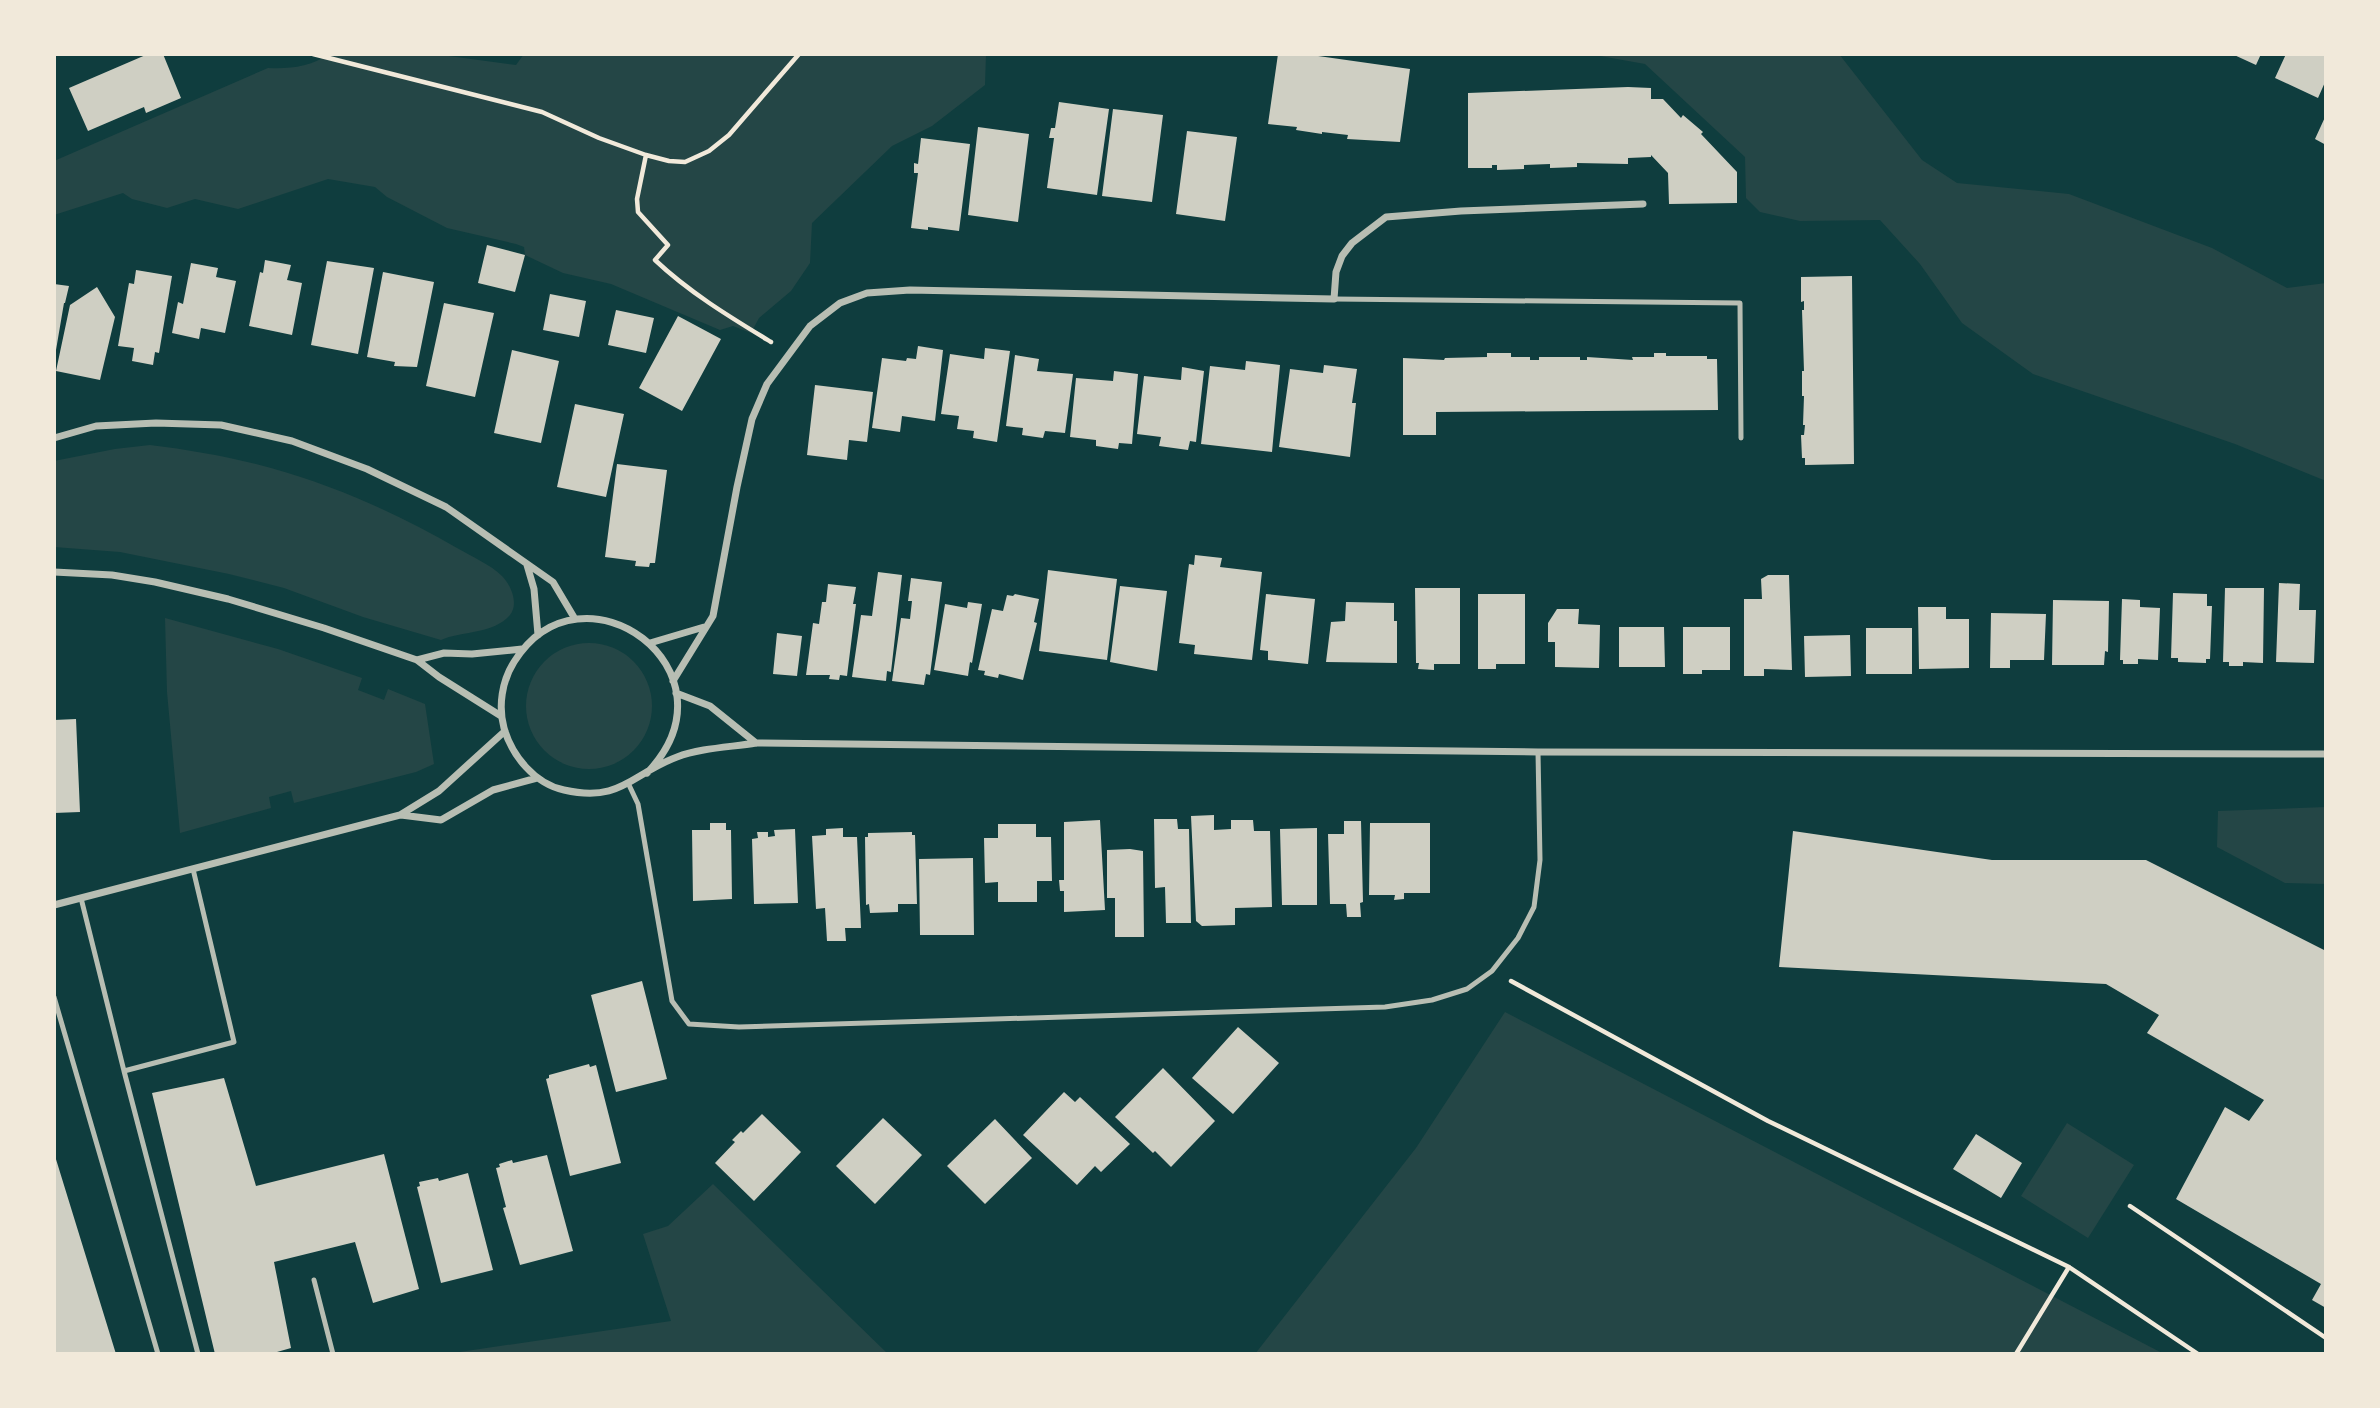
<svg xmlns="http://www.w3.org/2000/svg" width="2380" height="1408" font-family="'Titillium Web',sans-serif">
<rect width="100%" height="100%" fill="#0f3d3e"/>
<path fill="#244646" d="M329,54H434L516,65L524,54H986L985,85L932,126L892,146L812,223L810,263L791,291L759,318L751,333L733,326L720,330L611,284L563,273L525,255L524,247L516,244L447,228L387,197L375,187L328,179L238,209L195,199L167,208L132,199L123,193L54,215V161L268,68C290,69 310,67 329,54Z
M1589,54H1839L1922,160L1957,183L2069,194L2212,248L2287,288L2326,283V481L2235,444L2033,374L1962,323L1920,264L1880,220L1800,221L1760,212L1746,198L1745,157L1645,64Z
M150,445C191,450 231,457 271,468C336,486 398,514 457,548C471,556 491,565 502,576C511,585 519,604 510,615C494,634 461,631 441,640L363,617L284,588L229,574L120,552L54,547V461L115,449Z
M165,618L278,649L362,678L358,690L384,700L388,689L425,704L434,764L416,772L294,803L291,791L269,797L271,808L180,833L167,692Z
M526 706a63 63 0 1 1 126 0a63 63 0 1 1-126 0Z
M2326,807V884L2285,883L2217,847L2218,811Z
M1505,1012L2164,1354H1255L1416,1148Z
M2067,1123L2134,1165L2088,1238L2021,1196Z
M713,1184L888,1354H446L671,1321L643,1234L668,1226Z"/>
<path fill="#cfcfc3" d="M148,54H163L181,98L146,113L144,107L88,131L69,88Z
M1278,54H1304L1410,69L1400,142L1347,139L1348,135L1322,132V134L1296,130L1297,127L1268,124Z
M2232,54H2261L2256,65Z
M2286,54H2326V80L2318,98L2275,78Z
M1628,87L1651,88V99H1663L1681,118L1683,115L1703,132L1701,134L1737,172V203L1669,204L1668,173L1651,155V157L1628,158V164L1577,163V167L1550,168V164L1524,165V169L1497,170V165H1492V168H1468V93Z
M1059,102L1109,109L1097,195L1047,188L1054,138H1049L1051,128H1055Z
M1113,109L1163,115L1152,202L1102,196Z
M2326,115V145L2315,139Z
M978,127L1029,134L1018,222L968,215Z
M1187,131L1237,137L1225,221L1176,214Z
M921,138L970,144L959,231L928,227V230L911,228L918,173H914V163L918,164Z
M487,245L525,255L515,292L478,283Z
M265,260L291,265L287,280L302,283L292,335L249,326L260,272L263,273Z
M327,261L374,268L358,354L311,345Z
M191,263L218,268L216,277L236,281L225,333L201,328L199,339L172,333L178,302L183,304Z
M136,270L172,276L159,353L155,352L153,365L132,361L134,348L118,346L129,283L134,284Z
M383,272L434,282L417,367L394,366L395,362L367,357Z
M1852,276L1854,464L1805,465V458H1802L1801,435H1804L1805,425H1803L1804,396H1802V371H1804L1802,310H1804V301L1801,302V277Z
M54,284L69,286L65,303H64L56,350Z
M97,287L115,317L100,380L56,371L70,305Z
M550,294L586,301L579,337L543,330Z
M444,303L494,313L475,397L426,386Z
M616,310L654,318L646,353L608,345Z
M678,316L721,339L682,411L639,388Z
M918,346L943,350L935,421L902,416L900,432L872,428L882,358L906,361L907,358L916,359Z
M985,348L1010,351L997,442L973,438L974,431L957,429L959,416L941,414L950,354L984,359Z
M512,350L559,361L541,443L494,433Z
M1487,353H1511V357H1530V360H1539V357H1580V360H1587V357L1633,360L1632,357H1654V353H1666V356H1707V359H1717L1718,410L1436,412V435H1403V358L1444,360L1445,358L1487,357Z
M1015,355L1039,359L1037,371L1073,374L1065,433L1045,431L1043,438L1022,435L1023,428L1006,426Z
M1246,361L1280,365L1272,452L1201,444L1210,366L1245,370Z
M1324,365L1357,369L1352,403H1356L1350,457L1279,447L1290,369L1323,373Z
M1182,367L1204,371L1196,442L1190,441L1188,450L1159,446L1161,437L1137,434L1144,376L1181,380Z
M1114,371L1138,374L1132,444L1119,443L1118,449L1096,446V440L1070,437L1076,378L1113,381Z
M815,385L873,392L867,442L849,440L847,460L807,455Z
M575,404L624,414L606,497L557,487Z
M617,464L667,470L655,563H650L649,567L635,566L636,561L605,557Z
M1195,555L1222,558L1220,567L1262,572L1252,660L1194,654L1195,645L1179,643L1189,564L1194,565Z
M1048,570L1117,579L1107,660L1039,651Z
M878,572L902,575L891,672L887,671L886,681L852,677L861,615L872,616Z
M1768,575H1789L1792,670L1764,669V676H1744V599H1762L1761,579Z
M911,578L942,582L930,675L926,674L924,685L892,681L901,618L910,619L912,601H908Z
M2279,583L2300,584L2299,610H2316L2314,663L2276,662Z
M828,584L856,587L853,604H856L847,676L840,675L839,680L829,679L830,675H806L813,623L819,624L822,602H826Z
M1120,586L1167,591L1157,671L1110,662Z
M1415,588H1460V664H1434V670L1418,669L1419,663H1416Z
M2225,588H2264L2263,663L2243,662V666H2229V662H2223Z
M2173,593L2207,594V606H2212L2210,659H2206V663L2178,662V658H2171Z
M1015,594L1039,599L1034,622L1037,623L1023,680L999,674L998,678L984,675L985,671L978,670L992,609L1003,611L1007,595L1013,596Z
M1266,594L1315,599L1308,664L1268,660V651L1260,650Z
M1478,594H1525V664H1496V669H1478Z
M2122,599L2140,600V607L2160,608L2158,660L2138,659V664H2123V660H2120Z
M2053,600L2109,601L2108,652L2105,651L2104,665H2052Z
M968,602L982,604L972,663L970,662L968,676L934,670L945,604L967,608Z
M1346,602L1394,603V621H1397V663L1326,662L1331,622L1345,621Z
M1918,607H1946V619H1969V668L1919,669Z
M1557,609H1579L1578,624L1600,625L1599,668L1555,667V642H1548V623Z
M1991,613L2046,614L2044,660H2010V668H1990Z
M1619,627H1664L1665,667H1619Z
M1683,627H1730V670H1702V674H1683Z
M1866,628H1912V674H1866Z
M777,633L802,636L797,676L773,674Z
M1850,635L1851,676L1805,677L1804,636Z
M76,719L80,812L54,813V720Z
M1214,815V830L1231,829V820H1253L1254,831H1270L1272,907L1235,908V925L1202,926L1196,921L1191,816Z
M1154,819H1177L1178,829H1189L1191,923H1166L1165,887L1155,888Z
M1100,820L1105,910L1064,912V891H1060L1059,880H1064V822Z
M1344,821H1361L1363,902L1360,903L1361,917H1347L1346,904H1330L1328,834H1344Z
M710,823H726V830H731L732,899L693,901L692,830H710Z
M1370,823H1430V893H1404V899L1394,900L1395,895H1369Z
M998,824H1036V837H1051L1052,881H1037V902H998V882L985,883L984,838H998Z
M843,828V837H857L861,928H845L846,941H827L825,908L816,909L812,836L826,835V829Z
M1317,828V905H1282L1280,829Z
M795,829L798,903L754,904L752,839L758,838L757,832H768V837L775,836L774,830Z
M1793,831L1992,860H2146L2326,951V1308L2312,1300L2321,1284L2176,1199L2225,1107L2249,1121L2264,1100L2147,1033L2159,1015L2106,984L1779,967Z
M912,832V835H915L917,904H898V912L870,913L869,904L866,905L865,837H868V833Z
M1130,849L1143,851L1144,937H1115V898H1107V850Z
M973,858L974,935H920L919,859Z
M642,981L667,1079L616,1092L591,995Z
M1238,1027L1279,1063L1233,1114L1192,1078Z
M589,1064L590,1067L596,1065L621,1163L570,1176L546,1079L549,1078V1075Z
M1163,1068L1215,1121L1171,1167L1155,1151L1153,1153L1115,1117Z
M224,1078L256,1186L384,1154L419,1289L373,1303L355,1242L274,1262L291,1348L270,1354H215L152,1093Z
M1064,1092L1075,1102L1080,1097L1130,1144L1101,1172L1095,1166L1077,1185L1023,1135Z
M762,1114L801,1152L754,1201L715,1163L735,1142L732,1140L741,1131L743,1133Z
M883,1118L922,1155L875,1204L836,1166Z
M995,1119L1032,1158L985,1204L947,1166Z
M1976,1134L2022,1163L2001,1198L1953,1169Z
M547,1155L573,1251L520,1265L503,1208L506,1207L496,1168L500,1167L499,1164L512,1160L513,1163Z
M54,1156H55L116,1354H54Z
M468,1173L493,1270L441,1283L417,1187L420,1186L419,1182L438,1178L439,1181Z"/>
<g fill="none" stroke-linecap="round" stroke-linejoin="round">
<path stroke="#f1e9da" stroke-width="4.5" d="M313,54L542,112L599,138L646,155L669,161L685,162L709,151L729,135L799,54
M646,155L637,199L638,212L668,245L655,260C690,293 730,317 771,342
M1511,981L1768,1121L2069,1267L2198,1354
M2130,1206L2326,1338
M2016,1354L2069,1267"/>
<path stroke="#b8beb3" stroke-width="5" d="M1334,299L1740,303L1741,438
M629,785L638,804L672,1001L689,1024L739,1027L1385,1007L1432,1000L1467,989L1492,971L1518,938L1534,907L1540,860L1538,752
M193,869L234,1042L124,1071L198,1354
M81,898L124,1071
M54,997L158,1354
M314,1280L333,1354"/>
<path stroke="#b8beb3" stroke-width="7" d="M54,438L96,426L156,423L221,425L292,441L367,469L446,507L553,582L575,619
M527,565L534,589L538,635
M54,572L112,575L155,582L228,599L324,628L417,660L439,677L501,716
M650,643L704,627
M417,660L444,653L472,654L522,649
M673,681L713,616L737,487L752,419L767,384L810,326L840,303L867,293L910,290L1334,299L1336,272L1342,256L1352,243L1386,217L1461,211L1643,204
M676,693L710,706L756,743
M647,773C745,671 582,553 514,662C502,681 498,706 504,728C512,756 535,784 564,790C621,803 631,774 677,757C700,748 732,747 756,743L1538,752L2326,754
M401,815L441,820L493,790L537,778
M54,905L400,815L439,791L505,731"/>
</g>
<rect width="2380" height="1408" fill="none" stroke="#f1e9da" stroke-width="112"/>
</svg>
